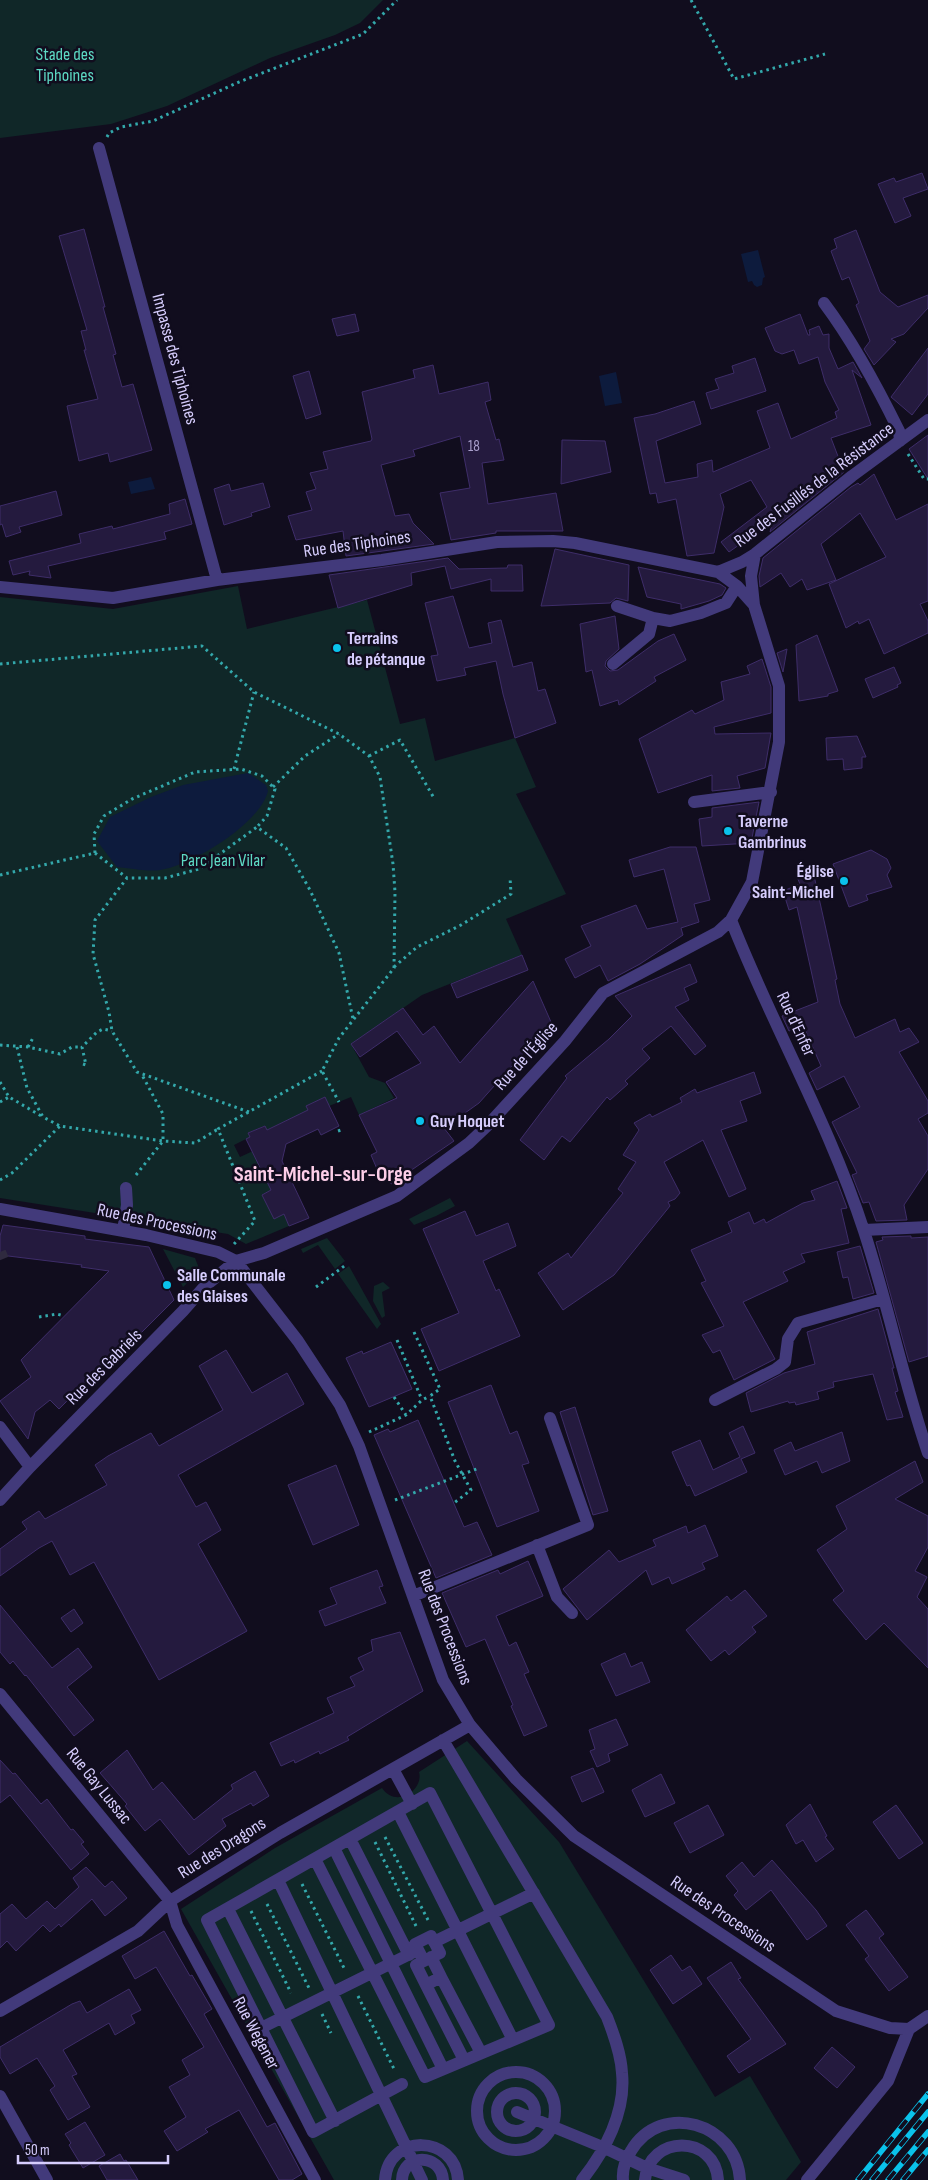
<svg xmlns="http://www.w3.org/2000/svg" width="928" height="2180" font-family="'Sofia Sans Condensed',sans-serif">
<rect width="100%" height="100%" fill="#110d1e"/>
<path fill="#102728" d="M0,0H383L360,23L335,35L270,58L167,106L111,124L0,138Z
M238,586L247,629L367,600L400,724L425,718L435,761L515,738L536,787L516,794L566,894L506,919L522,955L422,995L351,1044L369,1077L385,1083L394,1098L359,1115L351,1097L329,1106L308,1110L267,1130L264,1126L248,1133L250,1137L234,1145L240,1157L253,1151L271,1190L262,1195L274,1218L284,1214L289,1226L246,1244L228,1234L0,1198V597L113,609Z
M450,1198L455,1206L436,1216L414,1225L409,1219Z
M327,1238L345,1261L335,1269L318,1245L303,1253L301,1249Z
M163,1249L195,1258L200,1271L183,1287Z
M349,1266L381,1324L377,1329L338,1274Z
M383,1282L390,1288L382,1292L385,1316L382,1318L373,1301L374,1286Z
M467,1741L559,1842L715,2097L750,2076L801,2162L786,2180H334L181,1909L275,1848L382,1788C396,1809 424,1790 419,1772Z"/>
<path fill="#0d1b3d" d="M758,250L765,277L763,278L762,285L757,287L754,285L752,281L748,282L741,254Z
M616,372L622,403L605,406L599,376Z
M151,477L155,489L131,494L128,482Z
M248,773L266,785L268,791C260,824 191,866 160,870C147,872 130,868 117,867L97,841L110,817L151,797L183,785Z"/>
<path fill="#241a3e" stroke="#3e2d69" d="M922,173L928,189L903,198L911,216L895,223L878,184L894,178L896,182Z
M84,229L105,307H103L116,354L113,355L122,387L133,384L152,450L110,462L108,453L79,461L67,406L98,399L84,350H86L81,331L87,330L59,236Z
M856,230L880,292L898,307L928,295V308L904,334L891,339L896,342L874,365L864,349L870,341L856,305L859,303L849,277L842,280L831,251L837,248L834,239Z
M355,314L359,331L337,336L332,319Z
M800,314L808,335H810L809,330L819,326L823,335L829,334V348L838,369L853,362L862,378L852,370L871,425L831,438L844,472L770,532L773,521L729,552L721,542L767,507L751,480L720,494L724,507L714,553L687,556L676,499L658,503L656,493L650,494L634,418L655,414L694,401L701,424L656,441L665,483L698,477L697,464L712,460L713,472L770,448L757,411L778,403L791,439L837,418L835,412L839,410L825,382L818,357L799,364L794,350L782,354L775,351L765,328Z
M928,348V394L912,415L891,397Z
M755,358L766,391L711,409L706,393L719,389L715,379L734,373L732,366Z
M433,365L439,394L488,382L491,400L485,402L496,440L499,439L504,460L482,463L488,504L556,493L563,531H496V533L451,540L440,493L470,488L460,436L413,450L415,456L381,465L395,516L409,514L413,523L434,544L346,556L343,531L296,540L288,516L312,510L306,492L316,489L310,473L328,469L323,452L371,441L372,439L362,392L415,378L413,370Z
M309,371L321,414L306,419L293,376Z
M928,435V479L909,449Z
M562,440L605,441L611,472L561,484Z
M874,474L896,520L928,504V601L920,604L928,621V633L884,654L869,619L859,624L858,621L846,628L829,584L886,557L860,513L821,544L836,580L807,590L802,579L790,587L781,573L760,587L759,576L763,558L851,487L858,483L860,485Z
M263,483L270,507L251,513L252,516L224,525L214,489L229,484L231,491Z
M56,491L62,515L19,527L21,532L6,537L2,524L0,525V506Z
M185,499L192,524L164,532L166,539L48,566L51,578L29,575L30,571L13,575L9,561L81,543L79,534L112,526L113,529L170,514L169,504Z
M555,549L629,565L628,601L616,598L610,603L541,606Z
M448,558L459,569L507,568L508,565H522L523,591H491V579L451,589L445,566L411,573L412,585L338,608L329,575Z
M638,567L720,584L726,588L722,595L709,601L681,609V604L647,597Z
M453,596L469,648L492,643L488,623L501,620L513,667L532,662L538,691L545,689L556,723L515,738L503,694L496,661L464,668L466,675L437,681L431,656L438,655L425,603Z
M615,616L619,649L606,661L605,666L610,671L618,670L658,641L674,634L686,660L654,677L656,681L619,705L618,700L600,706L592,670L586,672L580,624Z
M817,635L838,691L828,694V696L799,701L796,645Z
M787,649L783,672L777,653Z
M762,659L771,687V713L714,727L715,734L771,733L765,768L737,776L740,788L712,791V775L658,793L639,739L692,710L695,714L724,700L721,682L750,674L747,666Z
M894,667L901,683L897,685L898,687L873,698L865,679Z
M857,736L866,757H862V768L844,770L843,759L827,760L826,738Z
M759,802L751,843L702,846L699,819L712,817V808Z
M670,847H696L710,900L694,904L699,922L681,928L683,935L640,964L608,981L600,965L575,978L565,959L591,946L581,926L636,905L647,929L678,922L664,869L634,877L629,860Z
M871,850L887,859L891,868L887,875L892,887L866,895L868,900L849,907L833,864Z
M813,871L837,979L835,980L840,1004L855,1038L895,1019L900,1032L909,1028L919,1042L899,1052L928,1101V1113L918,1119L928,1136V1169L904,1205L907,1220L876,1221L869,1202L863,1203L852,1175L857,1173L832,1122L860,1107L844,1076L817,1090L809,1073L821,1066L803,1025L789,1031L782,1016L818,1002L797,907L789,910L783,891L800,884L797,877Z
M522,955L528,970L457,998L451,984Z
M690,964L697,982L684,988L689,1000L675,1007L706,1046L695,1055L671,1026L642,1049L650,1058L625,1081L628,1084L610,1100L607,1097L570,1142L562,1136L544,1160L520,1140L567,1078L565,1076L609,1039L632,1016L615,996Z
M533,981L551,1022L479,1103L444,1128L454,1141L391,1184L383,1166L377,1169L371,1155L377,1152L359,1115L397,1098L386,1082L421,1063L397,1031L360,1057L351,1044L403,1008L423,1035L434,1026L460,1063Z
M754,1072L761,1093L740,1101L747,1121L721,1130L746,1189L729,1197L703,1140L664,1162L680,1193L675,1199L668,1202L670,1206L614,1275L563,1310L538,1273L568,1253L571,1258L623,1193L618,1189L636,1162L623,1155L639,1130L634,1123L650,1114L652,1117L682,1102L680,1098L695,1089L697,1093Z
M325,1097L339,1126L321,1135L318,1129L286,1144L282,1161L309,1218L289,1226L284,1214L274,1219L262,1195L271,1190L246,1139L250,1137L248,1133L265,1126L267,1130L308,1110L306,1106Z
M837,1181L847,1208L841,1209L849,1243L801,1254L805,1262L783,1272L788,1281L743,1302L775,1359L734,1380L720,1350L713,1353L702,1335L724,1326L701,1283L706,1281L691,1250L732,1232L728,1222L749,1212L754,1224L764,1219L766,1223L803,1203L815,1200L811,1191Z
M465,1211L476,1236L508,1223L516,1246L483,1261L496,1291L499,1289L520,1336L439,1371L421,1329L459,1313L423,1229Z
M3,1225L85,1236V1239L149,1247L174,1300L130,1344L127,1341L59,1409L50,1400L35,1412L28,1439L0,1401L31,1377L21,1360L109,1271L81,1267L82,1265L0,1255V1236Z
M911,1236V1238L928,1237V1356L909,1362L876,1242L883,1240L882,1237Z
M860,1246L874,1293L853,1299L848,1277L843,1278L837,1252Z
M878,1309L894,1368H892L898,1391L895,1392L903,1417L887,1420L873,1374L833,1382L834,1387L817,1392L819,1399L796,1405L795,1402L789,1403L788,1401L751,1412L746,1393L784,1373L815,1364L807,1332Z
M391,1342L412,1389L369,1407L346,1358L362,1351L363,1354Z
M226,1350L252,1393L287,1373L304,1404L178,1475L196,1507L206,1502L221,1530L198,1544L247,1631L159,1680L94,1562L70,1575L52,1541L39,1548L0,1576V1549L27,1529L22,1522L39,1511L45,1519L107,1485L95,1465L108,1456L151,1433L159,1446L223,1410L199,1366Z
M491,1385L510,1434L517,1431L529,1463L522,1465L539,1511L497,1527L448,1402Z
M575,1407L608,1511L593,1515L560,1412Z
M418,1420L464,1527L477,1522L492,1555L436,1578L374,1435L388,1429L390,1432Z
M743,1426L755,1453L741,1459L747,1472L695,1496L690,1485L687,1486L672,1452L700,1440L713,1470L740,1457L729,1433Z
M842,1432L850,1461L822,1473L817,1461L785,1475L774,1450L791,1442L795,1451Z
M915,1461L923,1482L895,1499L928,1516V1547L915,1571L927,1577L917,1597L928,1609V1668L884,1623L866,1640L833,1600L844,1591L817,1550L847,1529L836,1506Z
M336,1465L359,1525L313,1545L288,1485Z
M705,1525L718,1556L702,1563L705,1569L672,1584L669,1577L652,1585L646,1570L587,1620L563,1589L609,1550L619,1562L656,1546L653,1540L686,1526L688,1533Z
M528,1561L543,1596L496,1616L509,1646L516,1642L529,1672L524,1674L547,1726L524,1736L511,1706L513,1705L485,1639L466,1647L442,1593L498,1570L500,1574Z
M377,1570L383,1586L379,1587L386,1603L325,1626L319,1611L337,1604L330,1588Z
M745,1590L767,1616L752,1627L756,1632L729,1655L725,1650L711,1661L686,1630L727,1596L731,1601Z
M0,1605L52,1668L78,1648L92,1667L67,1687L94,1720L74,1736L26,1675L25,1676L13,1661L10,1664L0,1652Z
M74,1609L83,1623L71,1632L61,1618Z
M400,1632L423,1691L347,1737L349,1740L320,1754L319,1751L295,1763L294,1760L281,1766L270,1743L334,1713L327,1698L355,1686L350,1677L364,1670L358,1658L373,1651L371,1640Z
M625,1653L631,1667L642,1662L650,1682L616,1696L601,1664Z
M616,1719L628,1745L608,1754L610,1761L597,1767L590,1751L595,1749L589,1730Z
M127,1750L153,1790L162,1782L194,1820L233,1789L231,1785L255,1771L269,1796L253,1806L251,1803L222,1819L226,1826L189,1855L160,1819L145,1831L125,1806L127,1804L100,1773Z
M0,1760L13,1774L15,1773L41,1804L47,1799L71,1830L73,1829L84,1842L81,1844L89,1854L71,1870L10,1795L0,1803Z
M593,1768L604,1792L582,1802L571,1777Z
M661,1774L675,1803L645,1817L632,1790Z
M810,1804L827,1836L825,1837L834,1849L816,1862L803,1840L796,1844L786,1825Z
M708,1805L724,1835L690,1853L674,1823Z
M896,1805L923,1843L899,1859L873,1822Z
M772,1860L816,1910L827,1926L807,1940L771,1890L746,1910L734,1895L738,1891L726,1876L742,1862L754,1877Z
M86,1867L105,1887L112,1881L127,1898L105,1916L92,1899L61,1927L59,1924L50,1932L43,1925L16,1951L7,1941L0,1948V1914L12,1904L26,1919L47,1901L55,1909L79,1887L73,1878Z
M866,1910L884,1934L879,1938L908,1977L889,1991L865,1959L869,1956L846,1925Z
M164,1931L190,1976L192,1975L212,2009L204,2014L267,2127L275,2123L302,2174L292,2180H279L239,2110L205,2129L208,2132L177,2151L164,2131L186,2117L169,2087L190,2075L182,2060L204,2047L156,1967L135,1979L122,1956Z
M671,1955L682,1971L690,1966L702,1984L673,2004L650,1970Z
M731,1962L741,1978L738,1979L786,2044L739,2073L727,2056L751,2039L707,1978Z
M129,1989L141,2010L131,2015L135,2023L115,2035L109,2023L63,2050L77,2074L72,2076L90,2107L68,2120L50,2090L55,2086L37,2058L10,2074L0,2057V2047L72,2004L80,2001L87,2013Z
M832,2047L855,2067L837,2088L814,2068Z
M85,2122L105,2155L83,2168L69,2145L71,2143L65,2134Z
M120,2154L124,2161L126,2160L138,2180H107L99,2166Z"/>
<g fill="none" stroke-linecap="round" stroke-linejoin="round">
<path stroke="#2f2a3f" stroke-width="12" stroke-dasharray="12 6" stroke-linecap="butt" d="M0,1252L3,1259"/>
<path stroke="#33a8ab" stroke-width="3" stroke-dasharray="2.5 4" stroke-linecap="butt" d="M691,0L734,79L825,54
M107,137L109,133L121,127L153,121L239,82L363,34L397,0
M908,454L924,479H928
M0,664L202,646L254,692L339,734L369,756L380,777L393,864L395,892L394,968L339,1038L322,1071L339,1102
M369,756L400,740L434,798
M234,769L254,692
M273,787L305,756L339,734
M95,853L94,834L104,816L132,799L195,772L241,769L262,776L275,789L267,816L257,827
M0,875L95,853L127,878
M394,967L417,947L461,925L511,894L510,877
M0,1045L28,1047L60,1054L72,1047H82
M17,1047L27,1088L43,1117L60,1126L163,1141L195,1143L218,1129
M28,1047L34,1036
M83,1064L86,1065L82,1047L97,1032L103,1029L112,1031
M0,1082L9,1097L43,1117
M0,1102L9,1097
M249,1112L137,1072L112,1031L109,1012L93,954L95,920L127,878H165L199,869L257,827L286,848L310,890L339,953L353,1019
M338,1131L341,1130
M136,1175L163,1141V1114L141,1073
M0,1180L12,1173L60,1126
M234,1244L255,1221L218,1129L322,1071
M316,1287L347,1264
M39,1317L57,1314L64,1316
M414,1332L440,1389L430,1396L455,1461L471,1490L454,1503
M397,1340L422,1400
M394,1397L406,1415
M369,1432L406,1415L422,1400L430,1396
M395,1500L479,1468
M385,1837L428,1920
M375,1842L416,1926
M302,1884L345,1970
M267,1904L309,1988
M251,1911L291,1993
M358,1996L395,2071
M322,2014L331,2033"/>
<path stroke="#423a7b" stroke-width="12" d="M99,148L217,580
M824,303C854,343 877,386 899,431L900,441
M755,554L751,576L754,605L779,686V742L752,882L731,920C772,1025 829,1123 864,1231C888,1304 903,1380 928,1453
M718,572L742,562L755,554L852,476L928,420
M0,587L113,598L217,580L382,560L497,542L553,541L575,543L718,572L737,586L754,605
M617,606L653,618L670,621L701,613L726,603L737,586
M613,664L649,634L653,618
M694,802L771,792
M0,1209L146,1235L218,1252L236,1261L298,1341L340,1405L359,1446L443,1680L470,1725L516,1779L574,1836L836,2011L890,2028L909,2029L928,2016
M864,1230L928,1227
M123,1231L127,1205L126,1188
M715,1400L776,1369L785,1362L788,1339L798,1323L883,1299
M0,1427L30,1467
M0,1500L30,1467L183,1311L205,1286L236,1261L264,1253L397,1196L469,1143L486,1127L565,1041L603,993L718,932L731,920
M537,1545L557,1597L572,1613
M413,1596L588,1525L550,1418
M0,1694L170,1901L177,1925L315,2180
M443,1740L607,2017C614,2035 621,2054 622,2073C626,2112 605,2151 582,2180
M393,1769L412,1804
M398,1812L513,2040
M350,1839L409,1955
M334,1848L443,2069
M315,1859L425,2077L549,2025L430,1793L207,1920L313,2132L402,2084
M278,1880L422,2180
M228,1909L335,2121
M431,1936L440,1953L424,1961L415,1944Z
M434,1942L534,1893
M424,1961L416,1965L426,1985L441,1977L431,1957
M441,1977L481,2053
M426,1985L464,2060
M0,2011L138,1931L170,1901L280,1833L470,1725
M261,2028L418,1950
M477 2111a39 39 0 1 1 78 0a39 39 0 1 1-78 0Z
M497 2112a19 19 0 1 1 38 0a19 19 0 1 1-38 0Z
M0,2096L47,2180
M517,2112L605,2148L647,2168L684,2180
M385,2180C388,2133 455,2134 458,2180
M402,2180C403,2153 441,2153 443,2180
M623,2180C622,2170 626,2159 631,2151C661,2100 737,2123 740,2180
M645,2180C649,2134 715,2134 718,2180
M807,2180L888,2081L909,2029"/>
<g stroke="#0ac2eb" stroke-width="5.5">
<path id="rail" d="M858,2180L928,2094
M872,2180L928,2112
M888,2180L928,2132
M903,2180L928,2150"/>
</g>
<use href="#rail" stroke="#110d1e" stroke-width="4" stroke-dasharray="11" stroke-linecap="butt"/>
</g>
<g fill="#0ac2eb" stroke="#110d1e" stroke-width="2">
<circle cx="337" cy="648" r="5"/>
<circle cx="728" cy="831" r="5"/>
<circle cx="844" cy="881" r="5"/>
<circle cx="420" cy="1121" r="5"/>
<circle cx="167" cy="1285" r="5"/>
</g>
<g text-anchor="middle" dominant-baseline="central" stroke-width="5" stroke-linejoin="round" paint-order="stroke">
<g font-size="15" fill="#aaa0cd">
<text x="474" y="446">18</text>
</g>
<g font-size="18" fill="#5dd9c4" stroke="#110d1e">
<text x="65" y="54">Stade des<tspan x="65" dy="21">Tiphoines</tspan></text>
<text x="223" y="860">Parc Jean Vilar</text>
</g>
<g font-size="18" fill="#d6cdfd" stroke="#110d1e">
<text transform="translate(175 359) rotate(75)">Impasse des Tiphoines</text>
<text transform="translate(814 485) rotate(-37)">Rue des Fusillés de la Résistance</text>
<text transform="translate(357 544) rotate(-8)">Rue des Tiphoines</text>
<text transform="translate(796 1024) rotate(65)">Rue d'Enfer</text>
<text transform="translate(526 1056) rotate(-48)">Rue de l'Église</text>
<text transform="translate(157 1222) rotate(12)">Rue des Processions</text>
<text transform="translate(104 1367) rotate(-45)">Rue des Gabriels</text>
<text transform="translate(445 1627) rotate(69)">Rue des Processions</text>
<text transform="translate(99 1786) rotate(51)">Rue Gay Lussac</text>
<text transform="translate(222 1848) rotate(-32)">Rue des Dragons</text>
<text transform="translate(723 1914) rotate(34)">Rue des Processions</text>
<text transform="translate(256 2033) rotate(62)">Rue Wegener</text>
</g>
<g font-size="18" font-weight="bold" fill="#d6cdfd" stroke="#110d1e" text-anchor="start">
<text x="347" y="638">Terrains<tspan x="347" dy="21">de pétanque</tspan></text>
<text x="738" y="821">Taverne<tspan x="738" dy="21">Gambrinus</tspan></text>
<text x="834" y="871" text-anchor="end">Église<tspan x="834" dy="21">Saint-Michel</tspan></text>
<text x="430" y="1121">Guy Hoquet</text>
<text x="177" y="1275">Salle Communale<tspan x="177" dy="21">des Glaises</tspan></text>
</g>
<g font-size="22" font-weight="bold" fill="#fdcee8" stroke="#110d1e">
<text x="323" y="1174">Saint-Michel-sur-Orge</text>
</g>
</g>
<path d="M18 2155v8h150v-8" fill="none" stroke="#d6cdfd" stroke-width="2.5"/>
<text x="25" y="2155" font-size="15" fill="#d6cdfd" stroke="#110d1e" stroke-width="4" paint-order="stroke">50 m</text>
</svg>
